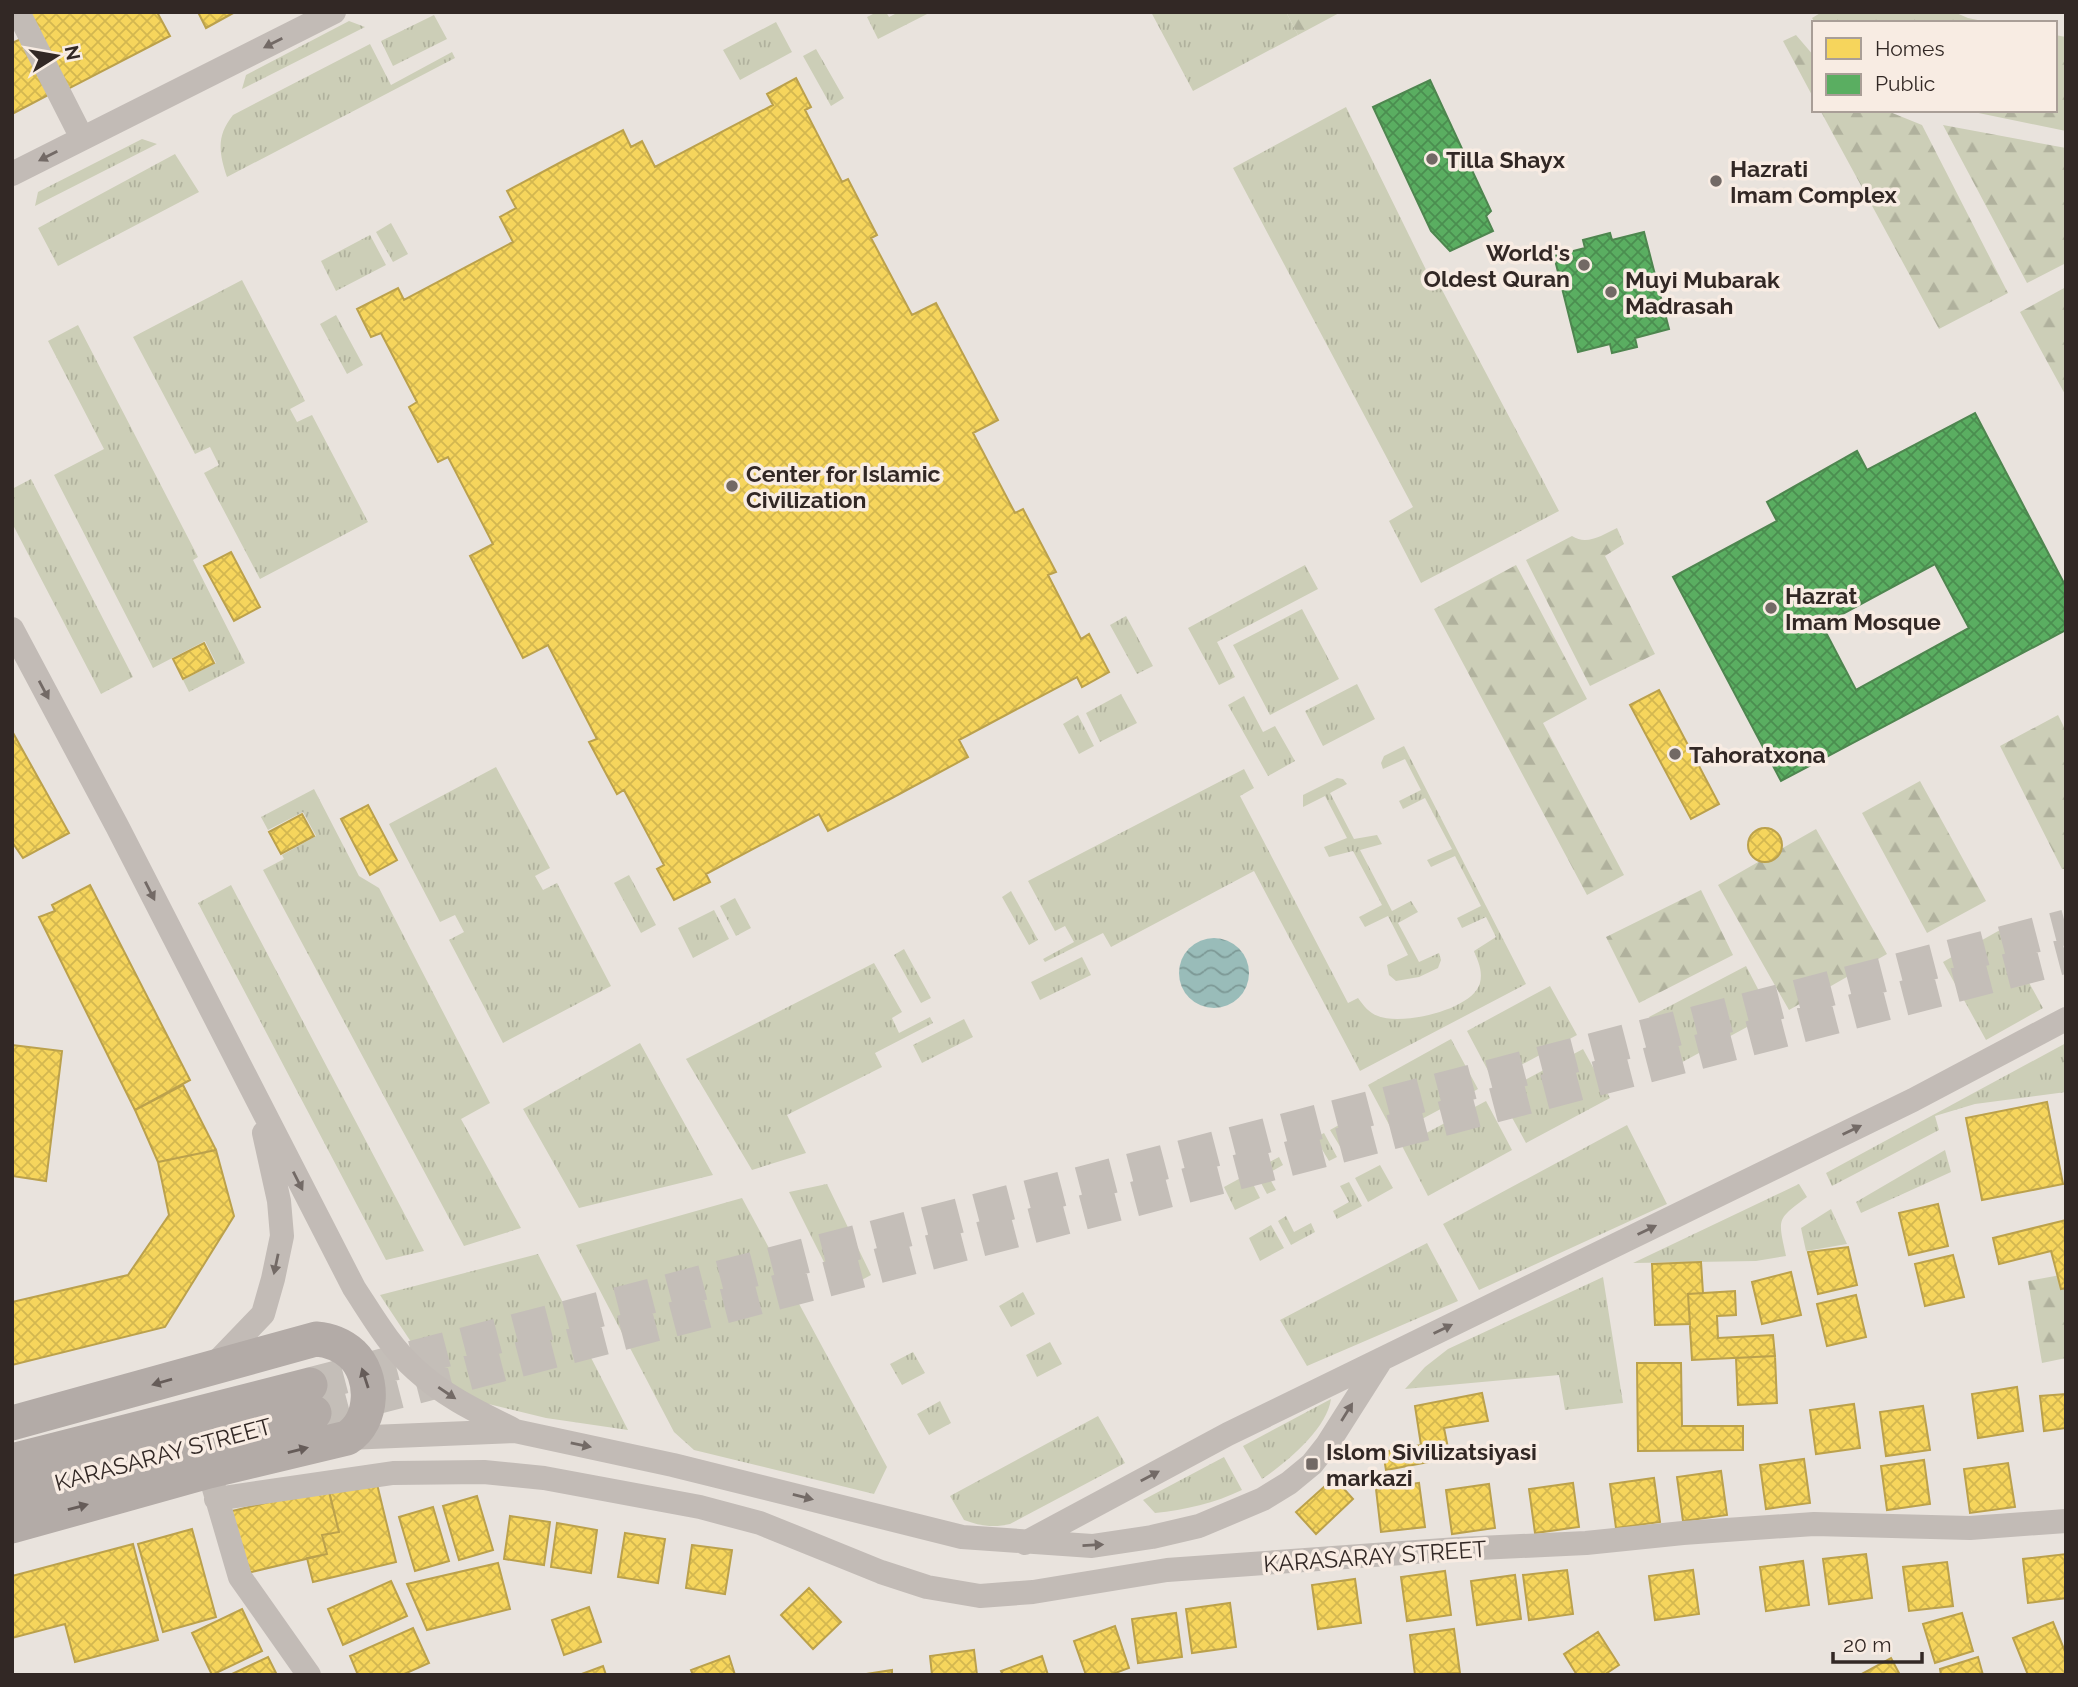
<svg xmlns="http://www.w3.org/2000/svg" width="2078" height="1687" font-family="Raleway,sans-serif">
<defs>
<pattern id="grass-tufts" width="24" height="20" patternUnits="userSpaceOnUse" patternTransform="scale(1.75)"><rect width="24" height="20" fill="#ccceb7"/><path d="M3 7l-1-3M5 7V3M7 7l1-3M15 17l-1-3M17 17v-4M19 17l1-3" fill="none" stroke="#b0b19d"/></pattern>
<pattern id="forest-firs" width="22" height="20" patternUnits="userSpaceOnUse" patternTransform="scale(1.75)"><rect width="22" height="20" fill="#ccceb7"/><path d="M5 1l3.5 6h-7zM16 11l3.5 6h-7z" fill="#b0b19d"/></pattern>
<pattern id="water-waves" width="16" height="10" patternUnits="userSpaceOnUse" patternTransform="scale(1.75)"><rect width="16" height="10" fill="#99bcb9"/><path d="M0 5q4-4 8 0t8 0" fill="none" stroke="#7d9996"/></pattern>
<pattern id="homes-cross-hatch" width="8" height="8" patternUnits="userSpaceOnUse" patternTransform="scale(1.75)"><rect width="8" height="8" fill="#f6d55c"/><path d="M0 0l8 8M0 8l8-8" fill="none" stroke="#d3b750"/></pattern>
<pattern id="public-cross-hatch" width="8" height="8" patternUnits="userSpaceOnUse" patternTransform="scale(1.75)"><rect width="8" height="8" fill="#5aae61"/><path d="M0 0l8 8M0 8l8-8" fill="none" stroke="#4b8e50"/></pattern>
</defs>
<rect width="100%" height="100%" fill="#e9e3dd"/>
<path fill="url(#grass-tufts)" d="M877,12H886L889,17L899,12H931L878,39L867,17Z
M1151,12H1286L1298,35L1193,91Z
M434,15L447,39L393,66L381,41Z
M349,21L365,27L242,89L246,75Z
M776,22L792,52L740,80L723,50Z
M370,44L391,85L452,52L455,58L227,177C219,153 216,136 233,115Z
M816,49L844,98L831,106L803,56Z
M1346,107L1433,284L1441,288L1559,511L1421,583L1389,521L1413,507L1233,168Z
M142,139L157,144L35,206L38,192Z
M175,154L199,192L58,266L38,228Z
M391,223L408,254L393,262L376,232Z
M370,235L386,265L336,291L321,261Z
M242,280L305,401L290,409L297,422L312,415L368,522L260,579L204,473L219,465L210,447L195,454L133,337Z
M336,315L363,365L347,374L320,324Z
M78,325L198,557L193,560L245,663L189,692L183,680L216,663L205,641L153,668L54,475L104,449L48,341Z
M31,479L133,677L101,694L12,523V489Z
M1305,565L1318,589L1217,642L1235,677L1219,685L1188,628Z
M1302,609L1339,679L1270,715L1233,645Z
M1126,616L1153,666L1137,674L1110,625Z
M1357,684L1375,719L1323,746L1305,711Z
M1121,694L1137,723L1100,742L1086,713Z
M1244,696L1263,732L1275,726L1295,761L1268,776L1228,705Z
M1078,715L1094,746L1079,754L1063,724Z
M1404,746L1526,984L1360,1071L1254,871L1111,947L1103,933L1045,962L1043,959L1074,942L1065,926L1055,931L1028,881L1244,769L1254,788L1240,796L1348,1003L1358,998C1364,1006 1369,1013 1378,1016C1401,1026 1473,1010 1480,983C1483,971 1478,961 1474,951L1496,937L1486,917L1462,928L1457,918L1481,906L1455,856L1431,867L1427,860L1452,849L1425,798L1403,809L1399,801L1421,790L1405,759L1383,769L1381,763L1384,756Z
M496,767L550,868L535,876L543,890L557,883L611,986L503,1043L449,940L464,932L455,915L440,922L389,824Z
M1337,778L1343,779L1347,784L1330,793L1354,839L1377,835L1382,844L1360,850L1392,911L1411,901L1418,912L1398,923L1419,962L1439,953L1441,960L1438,968L1419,977L1396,981L1389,975L1387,965L1408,955L1388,916L1365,927L1359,917L1382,905L1353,851L1329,857L1324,847L1347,838L1325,796L1303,807V795Z
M314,789L359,876L379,888L490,1103L461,1119L521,1228L464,1246L263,870L284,859L282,855L316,836L303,812L268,830L261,817Z
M629,875L656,925L641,933L614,883Z
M231,885L424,1251L386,1260L198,903Z
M1011,891L1038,940L1029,945L1002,897Z
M735,898L751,928L736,936L720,906Z
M714,910L729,939L693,958L678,928Z
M2000,930L2043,1008L1986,1040L1943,962Z
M904,949L931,998L921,1003L894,955Z
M1082,957L1091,975L1040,1000L1031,982Z
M874,963L902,1012L892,1018L899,1033L930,1017L933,1023L875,1053L882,1067L787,1115L806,1153L752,1170L686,1059Z
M1746,966L1771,1014L1675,1066L1649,1017Z
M1550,986L1577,1035L1493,1080L1467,1031Z
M964,1019L973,1037L922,1063L913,1045Z
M1451,1039L1478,1089L1394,1134L1368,1085Z
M640,1043L713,1175L579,1208L523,1109Z
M2066,1043V1092L1975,1104L1935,1116L1939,1130L1832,1186L1826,1173Z
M1583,1049L1610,1098L1526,1143L1499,1094Z
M1486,1101L1512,1150L1428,1196L1402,1146Z
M1355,1116L1368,1140L1344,1153L1330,1130Z
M1627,1125L1667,1204L1479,1290L1443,1224Z
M1324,1133L1337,1157L1329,1161L1320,1146L1304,1155L1299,1146Z
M1945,1150L1951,1172L1861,1213L1856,1202Z
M1279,1157L1283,1165L1267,1174L1276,1190L1267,1194L1254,1170Z
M1380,1165L1393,1188L1368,1202L1355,1178Z
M1248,1174L1260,1198L1235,1210L1224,1187Z
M1349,1182L1362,1206L1337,1219L1333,1211L1349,1202L1340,1186Z
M827,1184L871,1275L839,1292L789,1192Z
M1799,1184L1807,1197C1776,1220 1778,1218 1786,1256L1756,1261L1633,1263Z
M742,1198L887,1467L874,1494L694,1450L674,1432L576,1245Z
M1831,1209L1847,1244L1806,1251L1801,1228Z
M1286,1216L1294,1232L1311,1223L1315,1232L1291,1245L1278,1221Z
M1271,1225L1284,1248L1260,1261L1249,1238Z
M1427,1243L1458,1301L1307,1366L1280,1320Z
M538,1254L628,1430L546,1418L464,1398L417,1351L380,1295Z
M1603,1277L1623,1403L1565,1410L1559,1375L1405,1389L1425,1367L1448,1349Z
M1023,1292L1035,1314L1011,1327L999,1306Z
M1050,1342L1062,1364L1037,1377L1026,1355Z
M913,1352L925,1373L902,1385L890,1364Z
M1331,1399C1327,1429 1286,1463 1262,1479L1243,1446Z
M940,1401L951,1423L929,1435L917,1414Z
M1098,1416L1125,1463L1010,1524C994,1528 980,1526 964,1520L950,1496Z
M1224,1457L1242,1490C1215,1503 1185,1510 1155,1513L1143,1500Z"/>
<path fill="url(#forest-firs)" d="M1286,12H1341L1298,35Z
M1822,12H1954L1968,18L1992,23H1815L1812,18Z
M1796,35L1814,56V99L1783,41Z
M2055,35L2066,37V131L1964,110H2055Z
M1820,110H1885L1922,125L2008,293L1939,329Z
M1943,125L2066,148V263L2027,283Z
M2066,287V396L2020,312Z
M1617,528L1624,544L1605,556L1655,654L1590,686L1526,560L1572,536C1587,546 1602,535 1617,528Z
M1516,565L1587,699L1543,723L1624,875L1587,895L1434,609Z
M2058,715L2066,731V869H2062L2000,746Z
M1920,781L1986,901L1927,933L1862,813Z
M1816,829L1887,954L1789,1010L1718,885Z
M1701,890L1733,955L1639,1003L1606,937Z
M2066,1274V1358L2042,1363L2028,1281Z"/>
<path fill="url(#water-waves)" d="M1179 973a35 35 0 1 1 70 0a35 35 0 1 1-70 0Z"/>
<path fill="url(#homes-cross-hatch)" stroke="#bba14c" stroke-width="2" d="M26,12H157L170,36L66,90Z
M198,12H235L206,28Z
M21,39L50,94L12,114V43Z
M796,78L811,107L805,110L842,182L848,179L877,235L871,238L912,315L936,303L998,420L973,433L1015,513L1023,509L1056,572L1048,575L1081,639L1089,634L1109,672L1082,687L1077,677L959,740L968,757L892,798L828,831L819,814L706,874L710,882L674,900L657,869L664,865L624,790L617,794L589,742L597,739L548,645L523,658L470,556L493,544L448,457L438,462L409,407L417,402L381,333L371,337L357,309L398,288L404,300L513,242L500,217L516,208L507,191L563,161L623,130L631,147L642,141L655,167L773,105L767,94Z
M231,552L260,607L234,621L204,566Z
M204,643L214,663L183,679L173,659Z
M1659,690L1719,804L1691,819L1630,705Z
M12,731L69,833L23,858L12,842Z
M368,805L397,860L370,875L341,819Z
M302,814L314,836L281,854L269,832Z
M1748 845a17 17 0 1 1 34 0a17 17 0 1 1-34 0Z
M90,885L190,1080L135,1110L39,917L55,911L52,905Z
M12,1045L62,1051L46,1181L12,1176Z
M183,1085L216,1150L158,1162L135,1110Z
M2047,1102L2063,1184L1982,1200L1966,1118Z
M216,1150L234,1216L165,1327L12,1365V1302L128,1275L169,1215L158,1162Z
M1938,1204L1948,1246L1909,1255L1899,1213Z
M2066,1220V1288L2061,1289L2051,1251L1999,1264L1993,1238Z
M1848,1247L1857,1285L1818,1294L1808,1252Z
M1953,1255L1964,1297L1925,1306L1915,1264Z
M1701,1262L1703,1293L1688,1294L1690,1324L1655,1325L1652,1264Z
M1791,1272L1801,1315L1762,1324L1752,1282Z
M1735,1291L1736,1315L1717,1316L1718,1338L1773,1335L1775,1356L1692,1360L1688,1294Z
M1856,1295L1866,1337L1827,1346L1817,1304Z
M1775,1356L1777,1403L1738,1405L1736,1358Z
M1637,1363H1681L1682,1426H1743V1450L1638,1451Z
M2017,1387L2023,1431L1978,1438L1972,1394Z
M1482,1393L1488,1421L1444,1428L1450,1458L1386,1470L1383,1452L1421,1445L1415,1406Z
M2066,1394V1428L2044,1431L2040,1396Z
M1854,1404L1860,1448L1816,1454L1810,1410Z
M1923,1406L1930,1450L1886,1456L1880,1412Z
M1804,1459L1810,1503L1766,1509L1760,1465Z
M1924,1460L1930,1504L1887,1510L1881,1466Z
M2008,1463L2015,1507L1970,1513L1964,1469Z
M1721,1471L1727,1515L1683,1521L1677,1477Z
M1334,1478L1353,1499L1316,1534L1296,1512Z
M1654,1478L1660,1522L1616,1528L1610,1484Z
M376,1480L396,1562L313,1582L307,1558L327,1554L322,1535L339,1532L329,1491Z
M1419,1483L1425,1527L1381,1532L1376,1489Z
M1573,1483L1579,1527L1535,1533L1529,1489Z
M1489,1484L1495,1528L1452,1534L1446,1490Z
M328,1488L339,1532L322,1535L327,1554L243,1574L228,1512Z
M477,1496L493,1550L459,1560L443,1506Z
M433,1507L449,1561L415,1571L399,1517Z
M510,1516L550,1522L544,1565L504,1559Z
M557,1523L597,1530L591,1573L551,1567Z
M192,1529L216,1617L163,1632L138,1544Z
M625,1533L665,1539L658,1583L618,1577Z
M133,1544L158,1640L75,1662L65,1624L12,1638V1576Z
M692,1545L732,1550L725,1594L686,1588Z
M1866,1554L1872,1598L1829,1604L1823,1559Z
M2066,1554V1598L2028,1603L2023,1559Z
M1803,1561L1809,1605L1766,1611L1760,1567Z
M1947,1562L1953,1606L1909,1611L1903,1567Z
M498,1563L510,1609L427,1630L407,1584Z
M1567,1570L1573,1614L1529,1620L1523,1575Z
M1693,1570L1699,1614L1655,1620L1649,1576Z
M1445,1571L1451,1615L1407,1621L1401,1577Z
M1515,1575L1521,1619L1477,1625L1471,1581Z
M1355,1579L1361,1623L1318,1629L1312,1585Z
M391,1581L407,1616L343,1645L328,1609Z
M809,1588L841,1622L813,1649L781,1615Z
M1230,1603L1236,1647L1192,1653L1186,1609Z
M589,1607L601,1642L564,1655L552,1620Z
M242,1609L262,1651L212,1675L192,1633Z
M1176,1613L1182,1657L1138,1663L1132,1619Z
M1962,1613L1973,1651L1935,1663L1923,1624Z
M2053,1622L2066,1654V1675H2028L2013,1638Z
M1115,1626L1129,1668L1110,1675H1086L1074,1641Z
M413,1628L429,1663L402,1675H358L350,1656Z
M1454,1629L1460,1673L1415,1675L1410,1635Z
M1598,1632L1619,1665L1604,1675H1577L1564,1654Z
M974,1650L977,1675H932L930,1656Z
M729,1656L735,1675H693L691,1670Z
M1042,1656L1048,1675H1003L1001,1671Z
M268,1657L277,1675H230Z
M1978,1657L1983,1675H1941L1940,1669Z
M1891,1658L1900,1675H1860Z
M603,1666L606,1675H579Z
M892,1670V1675H860Z"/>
<path fill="url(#public-cross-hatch)" stroke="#4e864f" stroke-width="2" fill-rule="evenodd" d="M1430,80L1491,211L1486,216L1493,231L1450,251L1431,231L1373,107Z
M1644,232L1669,329L1635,338L1637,347L1612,353L1610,344L1578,352L1554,256L1585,248L1583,240L1610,233L1612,240Z
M1975,413L2066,587V630L1781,781L1673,577L1777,521L1767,502L1857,451L1867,470ZM1935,564L1969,628L1856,690L1822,625Z"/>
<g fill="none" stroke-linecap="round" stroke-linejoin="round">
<path stroke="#c4beb8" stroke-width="35" stroke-dasharray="35 18" stroke-linecap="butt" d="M310,1385L2066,927
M314,1413L2066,956"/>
<path stroke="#c2bbb6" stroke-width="24" d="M18,12L82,138
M12,174L334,12
M12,629L117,826L354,1288C373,1317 390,1347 416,1370C444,1396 478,1412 512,1429
M213,1366L263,1314L273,1279L282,1236L279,1201L264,1133
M347,1438L515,1431L673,1465L962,1537L1092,1546L1152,1537L1199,1526L1263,1499L1289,1483L1312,1464L1327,1445L1381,1360
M213,1485L240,1577L309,1675
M216,1499L393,1473L484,1472L544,1478L700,1507L760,1523L881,1572L927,1587L980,1596L1033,1592L1167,1570L1458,1549L1586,1543L1683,1533L1814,1524L1970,1528L2066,1521
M1025,1543L1228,1434L1913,1100L2066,1019"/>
<path stroke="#b3aba7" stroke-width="35" d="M12,1423L316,1339C329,1340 342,1345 352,1354C375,1376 374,1421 347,1438L209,1471L12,1526
M12,1461L310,1385
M12,1494L314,1413"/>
</g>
<defs><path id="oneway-solid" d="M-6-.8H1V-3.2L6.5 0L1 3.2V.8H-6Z" transform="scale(1.75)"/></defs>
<g fill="#736a66">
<use href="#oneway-solid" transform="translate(273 43) rotate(153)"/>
<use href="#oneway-solid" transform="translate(48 156) rotate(153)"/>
<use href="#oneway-solid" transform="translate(44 690) rotate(62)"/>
<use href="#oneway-solid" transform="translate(150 891) rotate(63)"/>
<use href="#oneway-solid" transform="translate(1852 1130) rotate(-26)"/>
<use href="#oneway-solid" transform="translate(298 1181) rotate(63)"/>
<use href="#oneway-solid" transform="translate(1647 1230) rotate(-26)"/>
<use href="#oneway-solid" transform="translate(276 1264) rotate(102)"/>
<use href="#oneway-solid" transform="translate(1443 1329) rotate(-26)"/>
<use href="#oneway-solid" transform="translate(447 1393) rotate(34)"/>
<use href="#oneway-solid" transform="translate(1347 1412) rotate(-58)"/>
<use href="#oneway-solid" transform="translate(581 1445) rotate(12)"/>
<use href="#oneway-solid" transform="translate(1150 1476) rotate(-28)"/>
<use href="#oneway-solid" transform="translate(803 1497) rotate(14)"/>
<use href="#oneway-solid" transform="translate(1093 1545) rotate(-3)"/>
</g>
<g fill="#665c59">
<use href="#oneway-solid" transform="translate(365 1378) rotate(-108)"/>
<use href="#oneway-solid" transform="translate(162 1382) rotate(164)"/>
<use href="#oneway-solid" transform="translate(298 1450) rotate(-14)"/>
<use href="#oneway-solid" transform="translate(78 1507) rotate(-15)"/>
</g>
<g fill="#726965" stroke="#f8ece3" stroke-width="2.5">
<circle cx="1432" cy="159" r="7"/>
<circle cx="1716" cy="181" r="7"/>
<circle cx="1584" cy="265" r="7"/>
<circle cx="1611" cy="292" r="7"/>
<circle cx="732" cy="486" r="7"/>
<circle cx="1771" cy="608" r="7"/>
<circle cx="1675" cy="754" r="7"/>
<rect x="1305" y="1457" width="14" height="14" rx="3.5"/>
</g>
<g text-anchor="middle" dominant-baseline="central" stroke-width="7" stroke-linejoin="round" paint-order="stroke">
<g font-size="23" font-weight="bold" fill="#322825" stroke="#f8ece3" text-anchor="start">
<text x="1446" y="159">Tilla Shayx</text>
<text x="1730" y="168">Hazrati<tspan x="1730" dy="26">Imam Complex</tspan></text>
<text x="1570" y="252" text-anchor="end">World's<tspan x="1570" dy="26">Oldest Quran</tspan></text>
<text x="1625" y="279">Muyi Mubarak<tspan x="1625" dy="26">Madrasah</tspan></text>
<text x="746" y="473">Center for Islamic<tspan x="746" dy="26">Civilization</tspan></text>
<text x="1785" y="595">Hazrat<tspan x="1785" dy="26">Imam Mosque</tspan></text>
<text x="1689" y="754">Tahoratxona</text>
<text x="1326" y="1451">Islom Sivilizatsiyasi<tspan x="1326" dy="26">markazi</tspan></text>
</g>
<g font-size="23" fill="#322825" stroke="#f8ece3">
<text transform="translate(163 1454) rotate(-15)">KARASARAY STREET</text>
<text transform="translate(1375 1556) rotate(-4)">KARASARAY STREET</text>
</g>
</g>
<rect width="2078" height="1687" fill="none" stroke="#322825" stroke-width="28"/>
<rect x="1812" y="21" width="245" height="91" fill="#f8ece3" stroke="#a99e97" stroke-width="2"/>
<rect x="1826" y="38" width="35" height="21" fill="#f6d55c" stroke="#a99e97" stroke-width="2"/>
<text x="1875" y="56" font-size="21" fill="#322825">Homes</text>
<rect x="1826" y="74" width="35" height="21" fill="#5aae61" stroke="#a99e97" stroke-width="2"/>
<text x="1875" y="91" font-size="21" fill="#322825">Public</text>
<g transform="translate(56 56) rotate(79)" stroke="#f8ece3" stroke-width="5" paint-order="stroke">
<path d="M0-5L12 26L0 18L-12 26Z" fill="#322825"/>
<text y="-10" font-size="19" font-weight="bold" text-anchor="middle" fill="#322825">N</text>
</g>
<path d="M1833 1652v10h89v-10" fill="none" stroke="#322825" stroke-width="3.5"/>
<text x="1843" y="1652" font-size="21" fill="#322825" stroke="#f8ece3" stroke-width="5" paint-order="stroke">20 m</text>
</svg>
